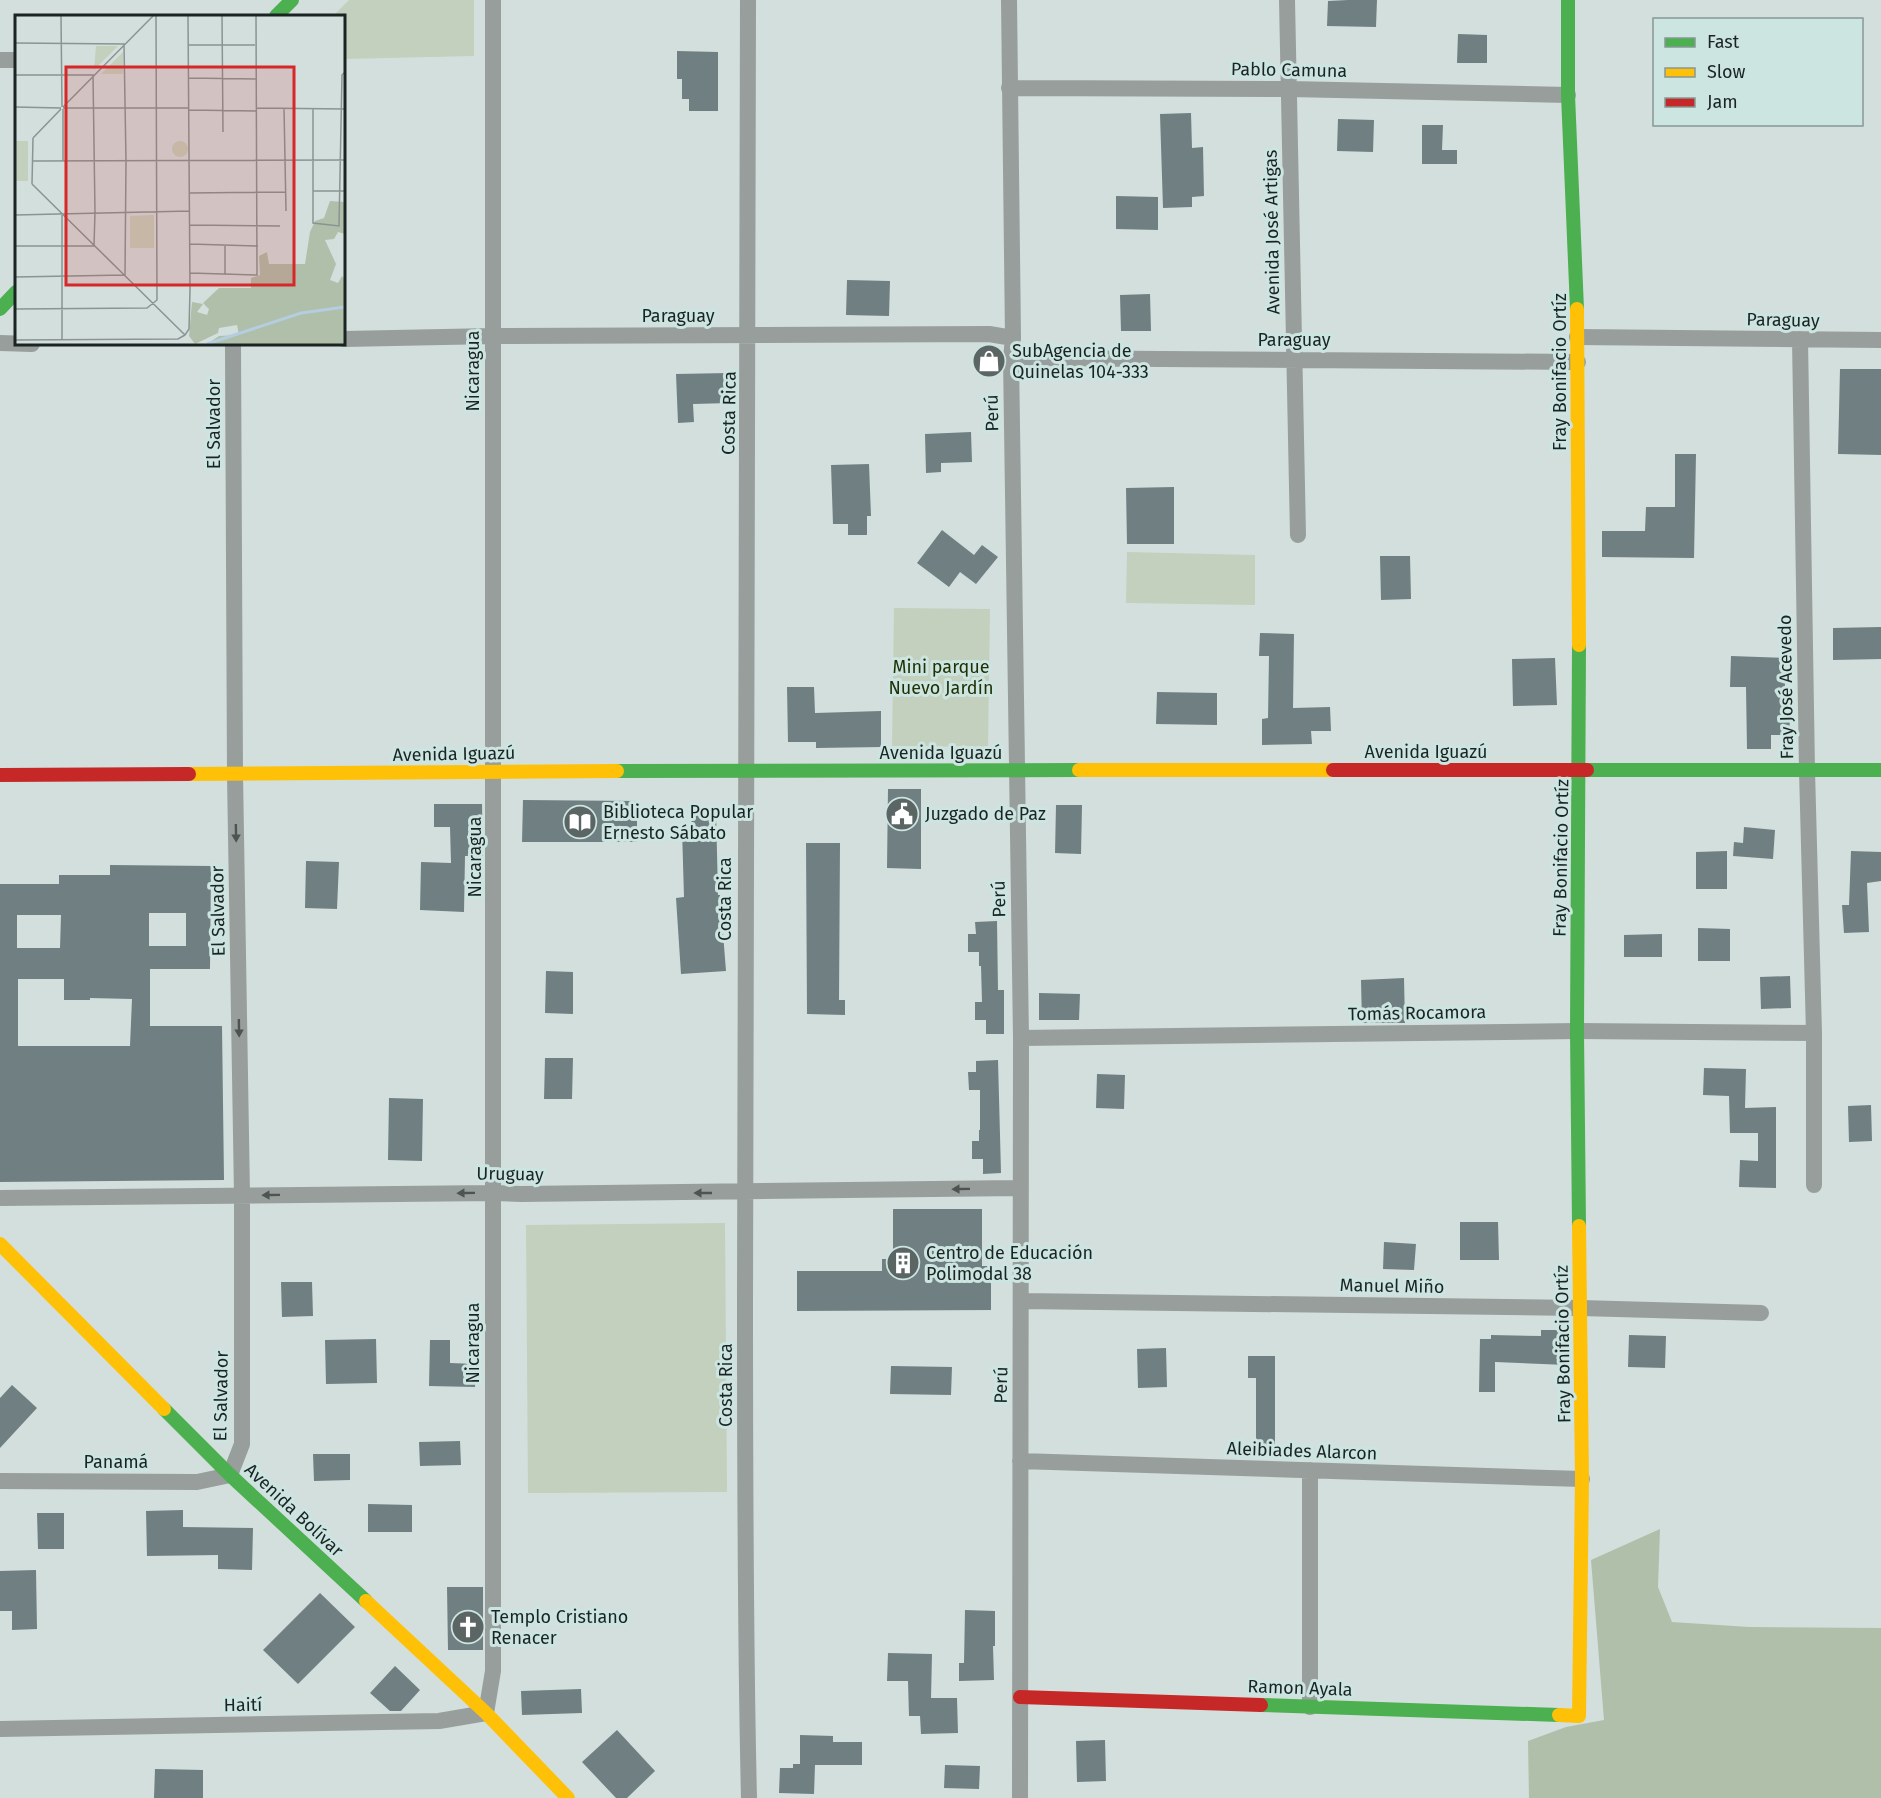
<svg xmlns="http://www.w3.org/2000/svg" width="1881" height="1798" font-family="'Fira Sans',sans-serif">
<rect width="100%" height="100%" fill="#d2dfdd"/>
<path fill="#c3d0bd" d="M349,0H474V56L344,59V16H333Z
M1127,552L1255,555V605L1126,603Z
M894,608L990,609L988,747L892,746Z
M725,1223L727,1492L528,1493L526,1225Z"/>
<path fill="#b0bfaa" d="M1660,1529L1658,1587L1672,1622L1749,1627L1881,1628V1798H1529L1528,1741L1566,1727L1604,1720L1591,1560Z"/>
<path fill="#707f81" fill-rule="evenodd" d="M1348,0H1377L1376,27L1327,26L1328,1Z
M1458,34L1487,35V63H1457Z
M677,51L718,52V111H689V99H682V79H677Z
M1191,113L1192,148L1203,147L1204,196L1192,197V207L1163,208L1160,114Z
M1338,119L1374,120L1373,152L1337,151Z
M1422,125H1443L1442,150H1457V164H1422Z
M1116,196L1158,197V230L1116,229Z
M847,280L890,281L889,316L846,315Z
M1150,294L1151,331H1121L1120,295Z
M1840,369H1881V455L1838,454Z
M729,373L730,403L693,404L694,422L678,423L676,374Z
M971,432L972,462L941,463V472L926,473L925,434Z
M1675,454H1696L1694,558L1602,557V531H1645L1646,507H1675Z
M869,464L871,516H867V535H848V524H833L831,465Z
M1174,487V544H1127L1126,488Z
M942,530L974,555L982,545L998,557L976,584L960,572L949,587L917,563Z
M1380,556H1410L1411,599L1381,600Z
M1881,627V659L1833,660V628Z
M1260,633L1294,634L1293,708L1330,707L1331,731H1311L1312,744L1262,745V719L1268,718L1269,656H1259Z
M1731,656L1785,658V700H1789L1790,735H1771V749H1747L1746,687H1730Z
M1555,658L1557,705L1513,706L1512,659Z
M787,687H814L815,713L881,711V747L816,748V742H788Z
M1157,692L1217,693V725L1156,724Z
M888,789H921V869L887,868Z
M523,800L637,801V842H522Z
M434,804H482L483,856H465L464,912L420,910L421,862L451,863L450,827H434Z
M1056,805H1082L1081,854L1055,853Z
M691,811H716L718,895H720L726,971L681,974L676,898L684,897L682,829H692Z
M1744,827L1775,830L1773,859L1733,856L1734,842L1743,843Z
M806,843H840L839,1000H845V1015L807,1014Z
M1727,851V889H1696V852Z
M1851,851L1881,852V881L1867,883L1869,932L1844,933L1842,905H1849Z
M306,861L339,862L337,909L305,908Z
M110,865L211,866L210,969H150V1026H222L224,1180L0,1182V884H59V875H110ZM149,913H186V946H149ZM17,915H61L60,948H17ZM18,979H64V1000H90V998L132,999L130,1046H18Z
M997,921L998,990H1004V1034H986V1020H975V1002H982L981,966H979V952H968V934H976L975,922Z
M1698,928L1730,929V961H1698Z
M1662,934V957H1624V935Z
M546,971L573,972V1014L545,1013Z
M1790,976L1791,1008L1761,1009L1760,977Z
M1404,978L1405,1023H1362L1361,980Z
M1039,993L1080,994L1079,1020H1039Z
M545,1058H573L572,1099H544Z
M998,1060L1001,1173L983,1174V1159H972V1141H979V1130H980V1090H969L968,1072H976V1061Z
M1704,1068L1746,1069L1745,1108L1776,1107V1188L1739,1187L1740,1160L1758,1161V1133H1730L1729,1096L1703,1095Z
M1097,1074L1125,1075L1124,1109L1096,1108Z
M389,1098L423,1099L422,1161L388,1160Z
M1871,1105L1872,1141L1849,1142L1848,1106Z
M893,1209H982V1266H991V1310L797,1311V1271H882V1259H893Z
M1460,1222H1498L1499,1260H1460Z
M1384,1242L1416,1244L1414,1270L1383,1269Z
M281,1282H312L313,1316L282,1317Z
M1541,1330H1567V1365L1495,1362V1392H1479L1480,1339H1491V1335L1541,1336Z
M1629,1335L1666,1336L1665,1368L1628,1367Z
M376,1339L377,1383L326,1384L325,1340Z
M430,1340H450V1363L476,1364L475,1387L429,1386Z
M1166,1348L1167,1387L1138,1388L1137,1349Z
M1248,1356H1275V1455H1256V1378H1248Z
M891,1366L952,1367L951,1395L890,1394Z
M12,1385L37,1408L0,1448V1398Z
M460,1441L461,1465L420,1466L419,1442Z
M313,1454H350V1480L314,1481Z
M368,1504L412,1505V1532H368Z
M183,1510V1527L253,1528L252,1570L218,1569V1555L147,1556L146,1511Z
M37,1513H64V1549H38Z
M36,1570L37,1629L12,1630V1611H0V1571Z
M447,1587H483V1650H448Z
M320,1593L355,1627L298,1684L263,1650Z
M965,1610L995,1611V1646H993L994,1680L959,1681V1663H964Z
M888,1653L932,1654L931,1698H957L958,1733L921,1734L920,1716H909L908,1681H887Z
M395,1666L420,1690L401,1711H390L370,1693Z
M581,1689L582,1713L522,1715L521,1691Z
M617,1730L655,1771L627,1798H616L582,1762Z
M800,1735L833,1736V1742H862V1765H815L814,1794L779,1793L780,1768H793V1764H800Z
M1105,1740L1106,1781L1077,1782L1076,1741Z
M945,1765L980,1766L979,1789L944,1788Z
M155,1769L203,1770V1798H154Z"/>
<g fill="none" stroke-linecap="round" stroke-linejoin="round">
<path stroke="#989e9c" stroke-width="16" d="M748,0C749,434 744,867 745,1301C745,1467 745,1632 749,1798
M1009,0L1013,338L1011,358L1021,1038L1020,1798
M1287,0L1298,535
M0,60H16
M1009,88L1289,89L1568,95
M1577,337L1881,340
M344,339L493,336L989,334L1013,338
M1800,339L1807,770L1814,1033V1185
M0,343L32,344
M1011,358L1578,362
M1021,1038L1577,1031L1814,1033
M0,1198L493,1193L521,1194L1020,1188
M1022,1301L1580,1308L1761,1313
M1020,1461L1582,1479
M1310,1470V1707
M0,1481L197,1482L230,1475L242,1444V1195L235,775L233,344
M0,1729L439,1721L486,1713L493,1671V0"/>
<path stroke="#4caf50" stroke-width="14" d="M1568,0V95L1577,309
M276,16L292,0
M0,309L16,292
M1587,770H1881
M617,771L1079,770
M1579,1226L1577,1031L1579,645
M164,1409L230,1475L366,1601
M1261,1705L1559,1715"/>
<path stroke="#ffc107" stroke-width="14" d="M1577,309L1579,645
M1079,770H1333
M189,774L617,771
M0,1244L164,1409
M366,1601L486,1713L568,1798
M1559,1715L1579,1716L1582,1479L1579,1226"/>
<path stroke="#c62828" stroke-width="14" d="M1333,770H1587
M0,775L189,774
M1020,1697L1261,1705"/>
</g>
<defs><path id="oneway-solid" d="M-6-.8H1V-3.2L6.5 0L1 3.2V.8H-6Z" transform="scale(1.5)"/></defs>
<g fill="#4d5553">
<use href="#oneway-solid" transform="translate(236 833) rotate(89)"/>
<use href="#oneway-solid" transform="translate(239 1028) rotate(89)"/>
<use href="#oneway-solid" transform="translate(961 1189) rotate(179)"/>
<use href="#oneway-solid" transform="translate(466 1193) rotate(179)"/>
<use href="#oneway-solid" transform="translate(703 1193) rotate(180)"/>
<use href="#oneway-solid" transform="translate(271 1195) rotate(179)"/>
</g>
<defs>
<g id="shop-disc" transform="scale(1.725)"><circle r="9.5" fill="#5b6564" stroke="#cce5e1"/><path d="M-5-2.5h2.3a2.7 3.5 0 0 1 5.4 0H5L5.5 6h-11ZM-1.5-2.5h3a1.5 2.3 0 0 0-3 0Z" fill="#fff"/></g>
<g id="civic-disc" transform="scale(1.725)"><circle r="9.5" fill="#5b6564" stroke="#cce5e1"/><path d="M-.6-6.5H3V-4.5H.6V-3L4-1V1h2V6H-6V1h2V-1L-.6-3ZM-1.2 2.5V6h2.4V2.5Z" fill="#fff"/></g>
<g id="library-disc" transform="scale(1.725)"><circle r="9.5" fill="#5b6564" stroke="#cce5e1"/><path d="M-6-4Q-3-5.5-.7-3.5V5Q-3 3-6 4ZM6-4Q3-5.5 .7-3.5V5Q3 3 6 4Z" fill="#fff"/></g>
<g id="building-disc" transform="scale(1.725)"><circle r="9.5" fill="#5b6564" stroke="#cce5e1"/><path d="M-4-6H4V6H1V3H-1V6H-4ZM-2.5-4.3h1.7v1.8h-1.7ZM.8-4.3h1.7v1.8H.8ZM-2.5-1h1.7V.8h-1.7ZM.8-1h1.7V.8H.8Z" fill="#fff"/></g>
<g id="church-disc" transform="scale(1.725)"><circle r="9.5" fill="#5b6564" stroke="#cce5e1"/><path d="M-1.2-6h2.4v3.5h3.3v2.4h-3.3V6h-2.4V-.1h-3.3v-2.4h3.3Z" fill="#fff"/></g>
</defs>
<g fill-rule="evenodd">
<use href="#shop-disc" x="989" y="361"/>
<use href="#civic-disc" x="902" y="814"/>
<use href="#library-disc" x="580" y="822"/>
<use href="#building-disc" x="903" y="1263"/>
<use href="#church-disc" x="468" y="1627"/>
</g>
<g text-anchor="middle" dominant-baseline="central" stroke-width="6" stroke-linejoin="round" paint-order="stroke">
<g font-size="18" fill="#1b2423" stroke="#cce5e1">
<text transform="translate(1289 70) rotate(1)">Pablo Camuna</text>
<text transform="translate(1272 232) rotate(-91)">Avenida José Artigas</text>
<text x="678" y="316">Paraguay</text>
<text transform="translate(1783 320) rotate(1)">Paraguay</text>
<text x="1294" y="340">Paraguay</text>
<text transform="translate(473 371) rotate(-90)">Nicaragua</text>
<text transform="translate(1560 372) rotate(-90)">Fray Bonifacio Ortíz</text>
<text transform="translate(729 413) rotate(-89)">Costa Rica</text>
<text transform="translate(992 413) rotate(-91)">Perú</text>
<text transform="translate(214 424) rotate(-90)">El Salvador</text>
<text transform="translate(1786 687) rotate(-91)">Fray José Acevedo</text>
<text x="1426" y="752">Avenida Iguazú</text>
<text x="941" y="753">Avenida Iguazú</text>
<text transform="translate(454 754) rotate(-1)">Avenida Iguazú</text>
<text transform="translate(475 857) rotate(-90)">Nicaragua</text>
<text transform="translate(1561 858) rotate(-89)">Fray Bonifacio Ortíz</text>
<text transform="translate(725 899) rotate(-90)">Costa Rica</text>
<text transform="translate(999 899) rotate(-91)">Perú</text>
<text transform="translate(218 911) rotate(-91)">El Salvador</text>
<text transform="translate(1417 1013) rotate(-1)">Tomás Rocamora</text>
<text transform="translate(510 1174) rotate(1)">Uruguay</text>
<text transform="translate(1392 1286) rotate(1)">Manuel Miño</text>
<text transform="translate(473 1343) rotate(-90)">Nicaragua</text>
<text transform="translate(1563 1344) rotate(-91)">Fray Bonifacio Ortíz</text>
<text transform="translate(726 1385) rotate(-90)">Costa Rica</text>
<text transform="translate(1001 1385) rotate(-89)">Perú</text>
<text transform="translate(221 1396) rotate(-89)">El Salvador</text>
<text transform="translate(1302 1451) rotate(2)">Aleibiades Alarcon</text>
<text x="116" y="1462">Panamá</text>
<text transform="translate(294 1510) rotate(43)">Avenida Bolívar</text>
<text transform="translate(1300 1688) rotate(2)">Ramon Ayala</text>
<text transform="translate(243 1705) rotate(-1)">Haití</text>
</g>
<g font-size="18" fill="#1b2423" stroke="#cce5e1" text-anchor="start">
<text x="1012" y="351">SubAgencia de<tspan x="1012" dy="21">Quinelas 104-333</tspan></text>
<text x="603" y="812">Biblioteca Popular<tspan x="603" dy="21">Ernesto Sábato</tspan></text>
<text x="925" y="814">Juzgado de Paz</text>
<text x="926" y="1253">Centro de Educación<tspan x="926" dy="21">Polimodal 38</tspan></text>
<text x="491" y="1617">Templo Cristiano<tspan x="491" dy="21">Renacer</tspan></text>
</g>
<g font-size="18" fill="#223105" stroke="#cce5e1">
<text x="941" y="667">Mini parque<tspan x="941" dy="21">Nuevo Jardín</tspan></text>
</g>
</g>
<g transform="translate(15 15)">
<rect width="330" height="330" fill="#d2dfdd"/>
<path d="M81,31H103L79,55ZM108,37V59H86ZM0,126H13V166H0ZM157 134a8 8 0 1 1 16 0a8 8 0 1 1-16 0ZM139,200V233H115V201Z" fill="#c3d0bd"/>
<path d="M315,186L330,187V219L323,217L319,224L310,225L321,249L315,265L323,268L327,261L330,264V329H192L204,321L224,320L222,310L204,313L203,318L180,329L174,321L177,287L188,289L182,297L192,300L194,294L188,288L204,273H236V263L245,260L244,241L252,237L254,249H290L295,217L300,206L309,203Z" fill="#b0bfaa"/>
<path fill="none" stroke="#b3cee1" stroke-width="3" d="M192,329L286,298L330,292"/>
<path fill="none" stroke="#899493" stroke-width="1.5" d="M46,1L47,92M207,1L208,117M0,28L109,29L111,146L110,260L0,262M173,30H240M0,60H78L80,197L79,231H0M173,63L241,64M0,92L46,93M48,92L138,1M48,93H174M242,93L330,94M269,93L271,196M298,93V208L324,211L327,60L330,57M48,94V146M174,95L242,96M18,123L46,94M17,146L330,145M17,169L170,320M17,169L18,123M298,176H330M175,178L271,177M0,200L175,196M47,200V325M175,210L265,211M175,229L243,231M210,230V259M175,258L242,260L241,1M0,294L132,293L142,285L141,1M170,320L174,314L175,275L173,1M0,325L163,324L170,320"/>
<path fill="#d62828" fill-opacity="0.15" stroke="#d62828" stroke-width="3" d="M51,52H279V270H51Z"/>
<rect width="330" height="330" fill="none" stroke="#1b2423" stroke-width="3"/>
</g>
<rect x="1653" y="18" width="210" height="108" fill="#cce5e1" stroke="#859895" stroke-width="1.5"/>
<rect x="1665" y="38" width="30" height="9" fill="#4caf50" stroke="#859895" stroke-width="1.5"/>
<text x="1707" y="48" font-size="18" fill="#1b2423">Fast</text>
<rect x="1665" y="68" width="30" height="9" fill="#ffc107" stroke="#859895" stroke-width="1.5"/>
<text x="1707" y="78" font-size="18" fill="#1b2423">Slow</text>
<rect x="1665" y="98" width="30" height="9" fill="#c62828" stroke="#859895" stroke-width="1.5"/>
<text x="1707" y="108" font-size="18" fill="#1b2423">Jam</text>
</svg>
